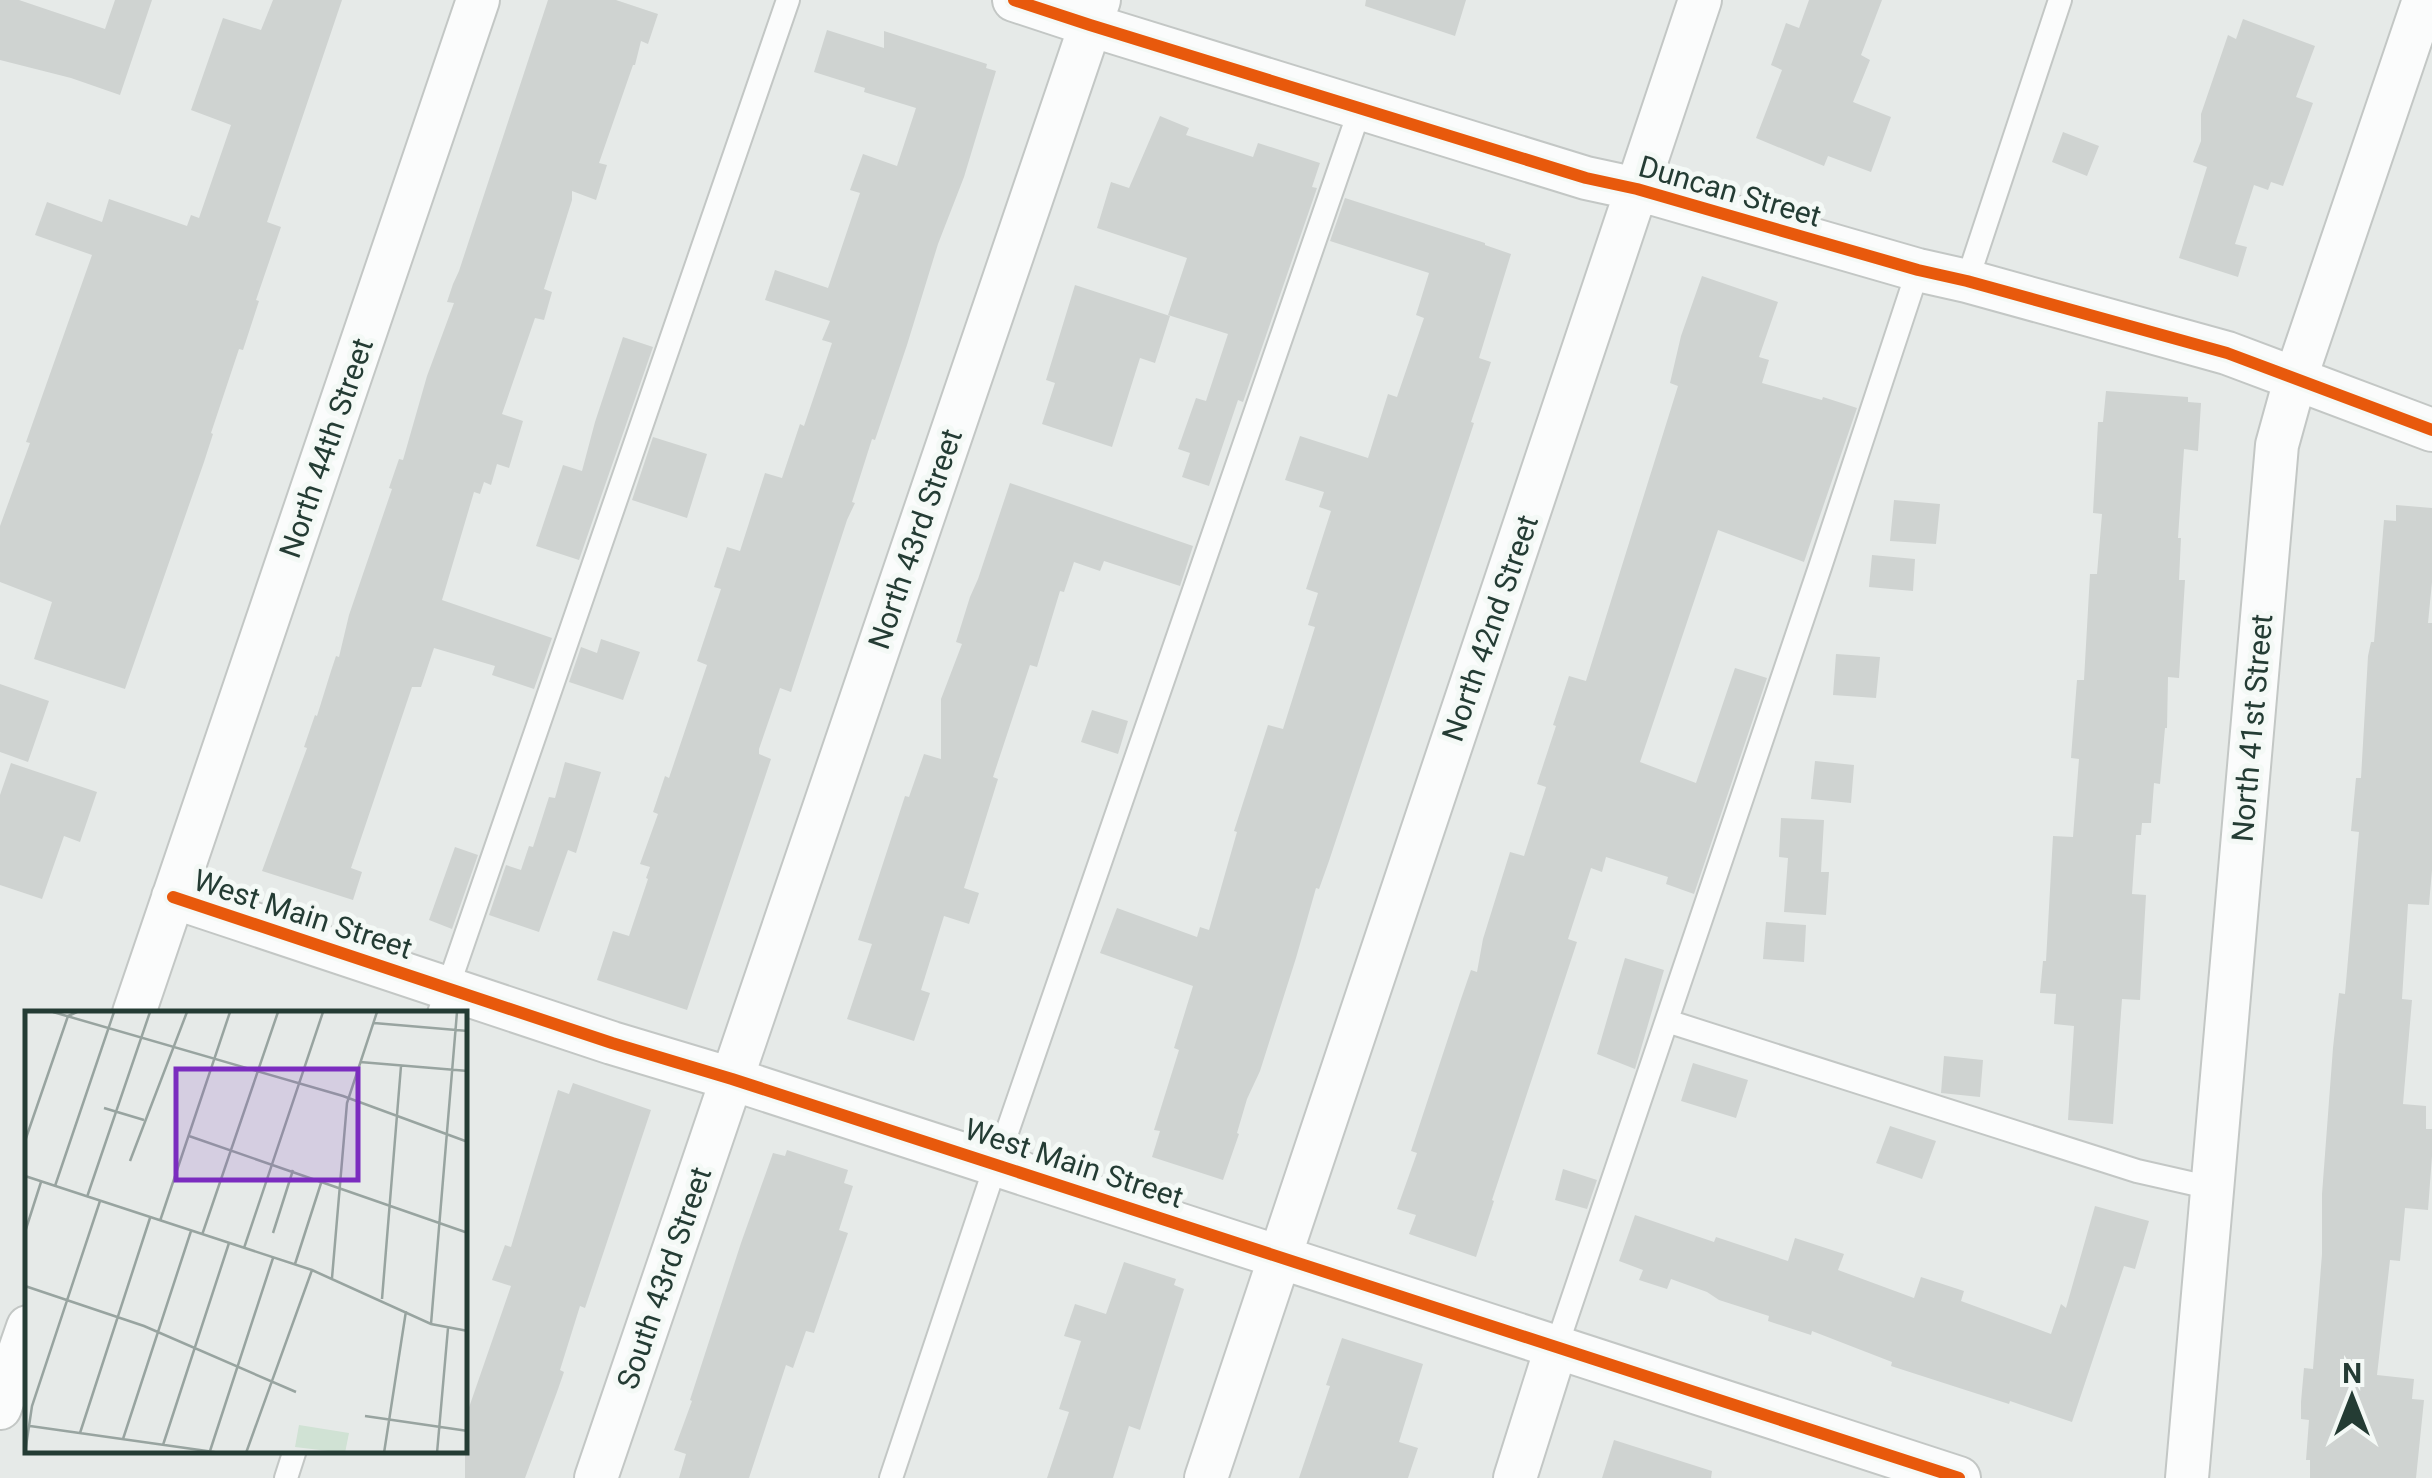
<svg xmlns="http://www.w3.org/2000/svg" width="2432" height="1478" font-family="Roboto,sans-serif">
<rect width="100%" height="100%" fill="#e6eae8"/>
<path fill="#cfd3d1" d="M0,0H19L105,29L115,0H152L120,95L71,78L0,60Z
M273,0H342L267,222L281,227L256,300L259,301L243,350L239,349L211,433L213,434L204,462L125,689L34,659L52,602L0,582V526L30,443L26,442L39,405L92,255L35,235L47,202L102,222L109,199L187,226L191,215L199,218L231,125L191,110L223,18L261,30Z
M548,0H616L658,14L648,44L641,41L635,65H633L599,163L607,165L596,200L572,191V200L544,289L552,292L544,320L535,318L502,414L523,421L509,468L497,464L491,485L484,482L480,494L474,492L442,600L552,638L534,689L492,675L495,666L434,648L421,687H412L351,868L362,872L353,900L262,871L307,748L304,747L315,715L317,716L331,671L336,656L339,657L349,615L392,489L389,488L399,459L403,460L427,376L454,303L447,302L453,284L459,271Z
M1366,0H1466L1455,36L1365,6Z
M1809,0H1882L1861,55L1870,60L1853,102L1891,117L1871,172L1828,156L1824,166L1756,138L1782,70L1771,65L1786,23L1799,28Z
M2243,19L2315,46L2296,97L2313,103L2283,186L2271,182L2268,190L2254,185L2235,244L2247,247L2238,277L2179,258L2207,167L2193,162L2201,141V114L2228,35L2236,39Z
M827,30L884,48V31L987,64L986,68L996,71L964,177L938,244L907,345L875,440L872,439L852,502L855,503L847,520L791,692L780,688L759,749V754L771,759L687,1010L597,980L613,931L629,936L648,879L646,878L650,867L640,864L658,814L653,812L665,776L669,778L707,665L697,661L721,589L714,587L727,547L740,551L765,473L782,478L800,424L804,426L832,343L822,340L830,321L765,300L775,270L828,288L860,193L850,190L863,154L897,166L916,108L864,92L865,88L814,72Z
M1160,116L1189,128L1186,135L1253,157L1258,143L1320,163L1312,187L1317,188L1243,402L1238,400L1209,486L1182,477L1190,453L1178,449L1196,398L1206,401L1228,334L1168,315L1187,258L1097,228L1111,182L1129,188Z
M2063,132L2099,146L2087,176L2052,162Z
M1345,198L1485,243V245L1511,254L1479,358L1491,362L1471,422L1474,423L1329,861L1319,889L1316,888L1296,958L1260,1071L1247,1099L1237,1133L1239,1134L1223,1180L1152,1157L1160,1131L1154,1130L1179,1050L1174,1048L1193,986L1100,953L1117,908L1197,937L1200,927L1209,930L1237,832L1234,831L1268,725L1283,729L1315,627L1308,625L1318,593L1306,589L1331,511L1319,507L1324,492L1285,480L1300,436L1368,458L1388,394L1397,397L1424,318L1416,315L1429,273L1330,241Z
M1702,276L1778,302L1759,357L1769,360L1762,383L1822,400L1823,397L1857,408L1804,562L1718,530L1640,762L1696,783L1735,668L1767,678L1694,894L1666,884L1668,877L1606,857L1602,872L1591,868L1568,939L1577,942L1492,1200L1494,1201L1476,1257L1409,1234L1416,1215L1397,1209L1417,1153L1411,1151L1460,1002L1471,970L1477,972L1483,939L1510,852L1524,856L1546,787L1537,784L1556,726L1553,725L1569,676L1586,681L1678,386L1670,383L1681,336Z
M1075,285L1170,316L1155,363L1140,358L1112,447L1042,424L1055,383L1046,380Z
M623,337L653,347L579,560L536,546L563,465L582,471L595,422Z
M2106,391L2188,397V402L2201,403L2198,451L2184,449L2178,538H2181L2179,580H2185L2179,678L2168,677L2167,728H2165L2160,784L2154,783L2151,823H2142L2141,835H2136L2132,894L2146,895L2140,1000L2122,999L2113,1124L2068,1120L2074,1026L2054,1024L2056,994L2040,993L2043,961H2046L2053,836L2073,837L2079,759L2071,758L2077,680H2084L2090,574H2097L2102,514L2093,513L2098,422H2103Z
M653,437L707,454L687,518L632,500Z
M1010,483L1193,546L1180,586L1104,561L1100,571L1074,562L1064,592L1060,591L1037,667L1030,665L993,777L998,779L964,888L979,893L969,924L944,916L921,990L930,993L914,1041L847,1019L872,944L858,940L905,796L909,797L924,754L941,759V699L962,644L956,642L970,597L978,579Z
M1894,500L1940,504L1936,544L1890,541Z
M2396,505L2432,508V582L2428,623H2432V870L2429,905L2408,904L2402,999L2412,1000L2403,1104L2426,1106V1129H2432V1156L2428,1210L2405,1208L2400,1261L2390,1260L2377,1375L2414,1379L2412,1399L2424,1400L2416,1478H2310V1460H2306L2309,1420L2301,1419V1402L2304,1368L2313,1369L2322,1254V1194L2333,1048L2339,993L2345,994L2359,832L2351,831L2356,778H2361L2368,656L2371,642H2374L2384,520L2396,521Z
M1872,555L1915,559L1913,591L1869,587Z
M601,639L640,652L623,700L569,682L581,647L597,653Z
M1836,654L1880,657L1876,698L1833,695Z
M0,684L49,701L28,762L0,752Z
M1092,710L1128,721L1118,754L1081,742Z
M1815,761L1854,765L1851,803L1811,799Z
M565,762L601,772L576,853L568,850L539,932L489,915L506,865L521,870L529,846L533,847L549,797L555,798Z
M11,763L97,792L80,842L64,836L42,899L0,885V795Z
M1781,818L1824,820L1821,872H1829L1826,915L1784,912L1788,858L1779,857Z
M455,847L478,855L452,929L429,920Z
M1766,922L1806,925L1804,962L1763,959Z
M1625,958L1664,970L1635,1069L1597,1054Z
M1944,1056L1983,1060L1980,1097L1941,1093Z
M1693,1063L1748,1080L1736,1118L1681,1101Z
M573,1083L651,1110L585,1308L580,1306L560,1370L564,1372L557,1392L525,1478H465V1419L511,1286L492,1280L505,1245L511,1247L558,1090L569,1094Z
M1890,1126L1936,1141L1922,1179L1876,1163Z
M787,1150L848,1170L844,1183L853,1186L839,1230L848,1233L814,1333L806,1331L793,1368L786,1365L749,1478H679L686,1454L674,1450L692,1401L690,1400L741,1243L773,1153L785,1156Z
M1563,1169L1597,1180L1587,1209L1555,1200Z
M2095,1206L2149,1221L2135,1269L2124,1266L2072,1422L2010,1401L2009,1404L1891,1366L1892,1362L1812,1331L1811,1335L1768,1321L1769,1316L1719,1300L1707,1292L1671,1279L1667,1289L1639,1280L1643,1270L1619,1261L1635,1215L1714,1242L1716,1237L1788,1261L1795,1238L1844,1254L1838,1270L1914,1298L1921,1277L1964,1291L1961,1301L2051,1334L2061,1304L2066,1308Z
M1124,1262L1176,1279L1174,1285L1184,1289L1140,1430L1129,1426L1113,1478H1047L1069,1412L1059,1409L1081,1341L1064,1336L1075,1304L1106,1314Z
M1342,1338L1423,1364L1399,1442L1418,1448L1408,1478H1299L1330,1386L1326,1385Z
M1614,1440L1712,1471L1711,1478H1602Z"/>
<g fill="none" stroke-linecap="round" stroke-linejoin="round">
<g stroke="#c3c7c5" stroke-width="26">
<path id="lane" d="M1967,281L2060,0
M439,1013L788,0
M1667,1021L2137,1171L2212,1188
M1556,1348L1820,567L1918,270
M286,1478L295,1450
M891,1478L996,1164L1360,109"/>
</g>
<g stroke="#c3c7c5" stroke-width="46">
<path id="street" d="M1014,0L1090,25L1586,178L1637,189L1918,270L1967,281L2227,353L2432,430
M173,897L612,1043L732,1079L1959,1478
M134,1013L478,0
M0,1408L28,1327
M596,1478L1099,0
M1206,1478L1700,0
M1515,1478L1556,1348
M2187,1478L2277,445L2295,380L2424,0"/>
</g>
<use href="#lane" stroke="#fbfcfc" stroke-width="22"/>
<use href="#street" stroke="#fbfcfc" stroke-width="42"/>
<g stroke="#f4f9f6" stroke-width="19">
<path id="cycleway" d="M1014,0L1090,25L1586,178L1637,189L1918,270L1967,281L2227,353L2432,430
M173,897L612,1043L732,1079L1959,1478"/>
</g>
<use href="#cycleway" stroke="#e8590c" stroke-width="12"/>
</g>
<g text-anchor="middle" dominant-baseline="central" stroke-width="10" stroke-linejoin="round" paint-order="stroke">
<g font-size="30" fill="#243c34" stroke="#f4f9f6">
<text transform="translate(1730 191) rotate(16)">Duncan Street</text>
<text transform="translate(326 448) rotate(-71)">North 44th Street</text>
<text transform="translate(915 539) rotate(-71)">North 43rd Street</text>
<text transform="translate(1490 628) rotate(-71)">North 42nd Street</text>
<text transform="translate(2252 728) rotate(-85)">North 41st Street</text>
<text transform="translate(303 914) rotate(18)">West Main Street</text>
<text transform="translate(1074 1163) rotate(18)">West Main Street</text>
<text transform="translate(664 1278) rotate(-71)">South 43rd Street</text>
</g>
</g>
<g transform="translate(25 1011)">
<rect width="442" height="442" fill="#e6eae8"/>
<path d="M274,414L324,422L320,442L270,436Z" fill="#d0e2d4"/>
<path fill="none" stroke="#98a4a0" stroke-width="2.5" d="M28,1L318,85L443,131M349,12L443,20M335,51L443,60M79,97L119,109M164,125L443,222M0,130L43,5L52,1M105,150L162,1M0,165L287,259L406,313L443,320M30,175L89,1M62,186L125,1M135,210L205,1M0,221L16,171M248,222L268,159M177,224L253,1M219,237L298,1M270,253L297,169M307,267L322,92L352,1M0,275L119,315L271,381M357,288L376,55M406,313L432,1M340,405L443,420M5,415L196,442M55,422L125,207M98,428L166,220M138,434L204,232M185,440L248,247M0,442L7,395L75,190M221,442L287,259M359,442L381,300M412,442L423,317"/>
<path fill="#7b2cbf" fill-opacity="0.15" stroke="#7b2cbf" stroke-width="5" d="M151,58H333V169H151Z"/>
<rect width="442" height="442" fill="none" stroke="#243c34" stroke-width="5"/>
</g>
<g transform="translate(2352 1398)" stroke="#f4f9f6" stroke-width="8" paint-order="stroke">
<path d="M0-8L18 38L0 25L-18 38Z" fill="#243c34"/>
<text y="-15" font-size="28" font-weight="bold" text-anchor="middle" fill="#243c34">N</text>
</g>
</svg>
